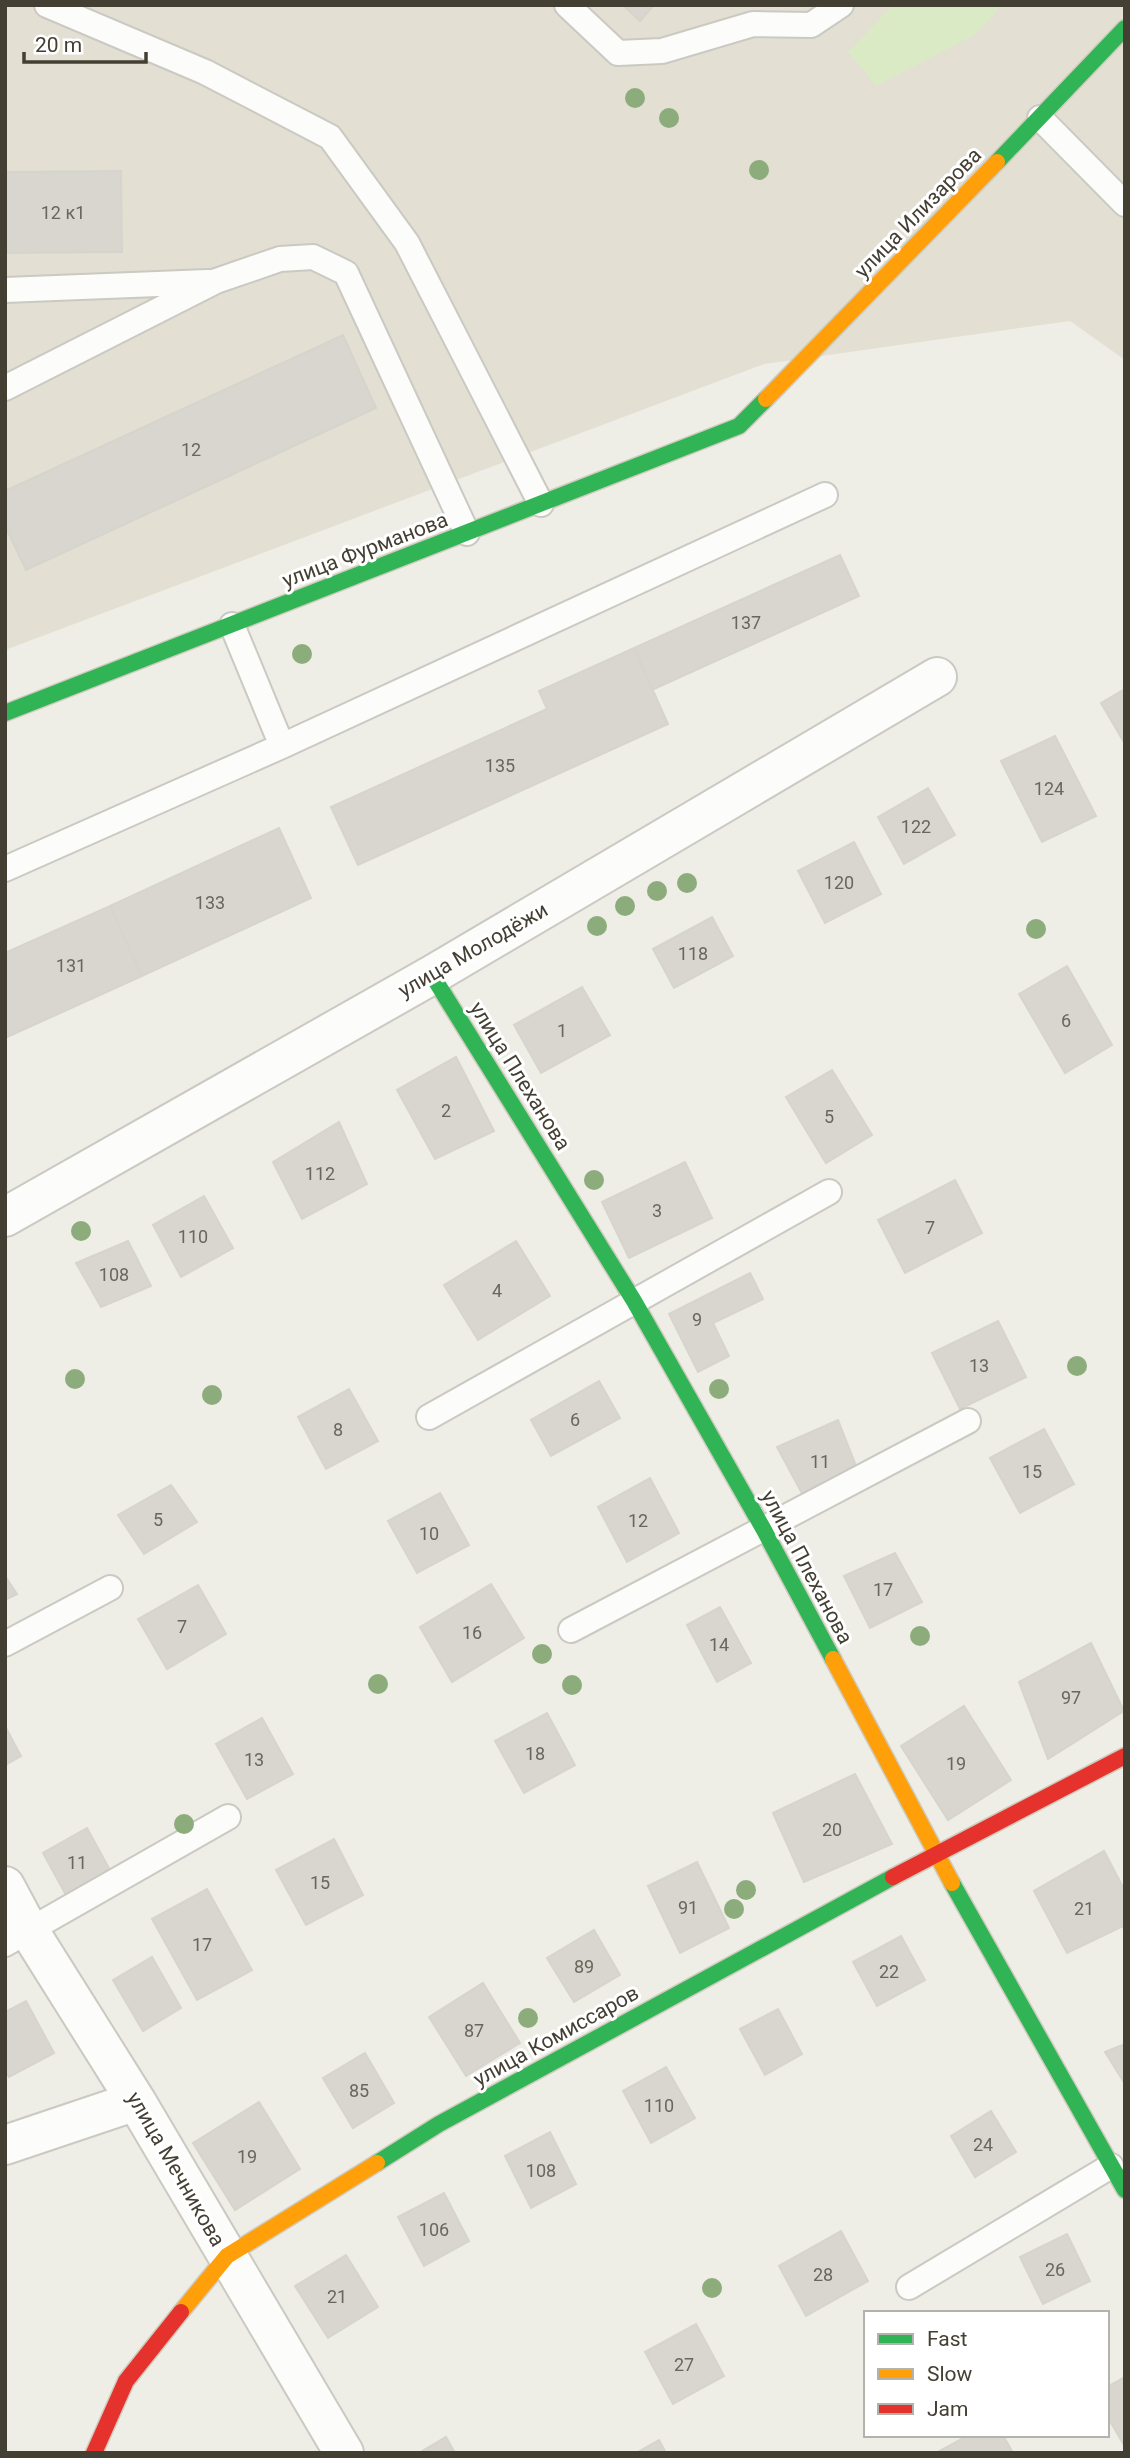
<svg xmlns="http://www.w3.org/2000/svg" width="1130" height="2458" font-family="Roboto,sans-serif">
<rect width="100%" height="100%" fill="#eeede6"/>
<path fill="#e3dfd3" d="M5,5H1125V360L1070,321L764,364L5,650Z"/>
<path fill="#d9eac5" d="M893,5H1003L976,34L876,86L848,52Z"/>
<path fill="#d8d6cf" stroke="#d6d4cc" stroke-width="2" d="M623,5H654L640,21Z
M121,171L122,252L5,253V172Z
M343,335L376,408L26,570L5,526V491Z
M840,555L859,596L652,690L634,648Z
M634,648L668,724L358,865L331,807L547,709L539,691Z
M1125,689V744L1101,703Z
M1055,736L1096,816L1042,842L1001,761Z
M928,788L955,835L904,864L878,817Z
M279,828L311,898L142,976L110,906Z
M854,842L881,894L825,923L798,871Z
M110,906L142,976L5,1038V953Z
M712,917L733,956L674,988L653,949Z
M1067,966L1112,1045L1065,1073L1019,994Z
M582,987L610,1035L541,1073L514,1025Z
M456,1057L494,1131L435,1159L397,1090Z
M832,1070L872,1135L826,1163L786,1097Z
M339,1122L367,1184L302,1219L273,1162Z
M685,1162L712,1218L629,1258L602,1202Z
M955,1180L982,1233L905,1273L878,1220Z
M204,1196L233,1248L181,1277L153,1225Z
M128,1241L151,1286L101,1307L76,1263Z
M516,1241L550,1296L478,1340L444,1285Z
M750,1273L763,1299L713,1323L729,1356L698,1372L669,1314Z
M998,1321L1026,1377L960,1409L932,1353Z
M599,1381L620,1418L551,1456L531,1420Z
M349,1389L378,1441L326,1469L298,1417Z
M838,1420L860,1476L805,1499L777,1447Z
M1044,1429L1074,1484L1020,1513L990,1458Z
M650,1478L679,1533L627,1562L598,1507Z
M171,1485L197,1522L144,1554L118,1515Z
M440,1493L469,1545L417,1573L388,1521Z
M895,1553L922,1602L870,1628L844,1576Z
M5,1576L17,1594L5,1600Z
M491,1584L524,1638L452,1682L420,1627Z
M198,1585L226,1634L167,1669L138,1619Z
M720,1607L751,1663L717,1682L687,1625Z
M1091,1643L1124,1711L1048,1759L1019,1682Z
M964,1706L1011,1780L948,1820L901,1746Z
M547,1713L575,1765L524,1793L495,1741Z
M262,1718L293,1774L247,1799L216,1744Z
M5,1726L21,1756L5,1765Z
M855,1774L892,1844L804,1882L773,1813Z
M87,1828L111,1872L67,1897L43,1853Z
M334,1839L363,1895L306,1925L276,1870Z
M1104,1851L1125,1891V1925L1067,1953L1034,1891Z
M697,1862L729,1928L680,1953L648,1886Z
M207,1889L252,1970L197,2000L152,1919Z
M594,1930L620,1975L574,2002L547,1958Z
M901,1936L925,1980L877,2006L853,1962Z
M152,1957L181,2008L143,2031L113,1980Z
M483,1983L520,2043L466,2076L429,2017Z
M26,2001L54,2053L9,2077L5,2071V2012Z
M778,2009L802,2054L765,2075L740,2029Z
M1125,2044V2084L1105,2052Z
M365,2053L394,2103L353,2128L323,2078Z
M666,2067L695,2118L651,2143L623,2091Z
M259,2102L300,2169L235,2210L193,2143Z
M991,2111L1016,2152L975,2177L951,2136Z
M550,2132L576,2184L531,2208L505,2156Z
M444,2193L469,2241L424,2266L398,2217Z
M841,2231L868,2281L806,2316L779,2266Z
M1067,2234L1090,2281L1043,2304L1020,2257Z
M346,2255L378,2307L328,2338L295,2286Z
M696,2324L724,2376L673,2404L645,2352Z
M1125,2377V2445H1124L1107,2416V2387Z
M969,2435H1003L1013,2453H936Z
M446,2437L455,2453H419Z
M659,2440L666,2453H636Z"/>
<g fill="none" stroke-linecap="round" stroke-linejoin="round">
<g stroke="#cac9c2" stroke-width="28">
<path id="lane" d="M47,5L205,72L330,137L407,243L541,504
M567,5L618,53L662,51L753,24L811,25L841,5
M1040,118L1125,204
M5,290L208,282
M5,388L216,281L280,259L313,257L346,273L467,533
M232,625L282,746
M5,869L282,746L825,495
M429,1417L829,1192
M571,1630L968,1421
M5,1644L110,1588
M5,1944L228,1817
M909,2287L1111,2166"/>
</g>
<g stroke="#cac9c2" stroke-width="42">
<path id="street" d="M5,1217L432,975L937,677
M5,1886L28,1929L136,2101L344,2453
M5,2145L136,2101"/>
</g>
<g stroke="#cecbbd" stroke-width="19">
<path id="fast" d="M997,162L1125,28
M5,713L739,426L766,399
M432,975L634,1301L764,1530L833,1659
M952,1883L1125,2190
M377,2163L439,2124L893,1877"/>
</g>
<g stroke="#cecbbd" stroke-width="19">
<path id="slow" d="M766,399L997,162
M833,1659L952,1883
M181,2312L227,2256L377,2163"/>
</g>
<g stroke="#cecbbd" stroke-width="19">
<path id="jam" d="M893,1877L1125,1756
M94,2453L126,2381L181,2312"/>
</g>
<use href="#lane" stroke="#fcfcfb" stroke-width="24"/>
<use href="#street" stroke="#fcfcfb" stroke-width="38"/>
<use href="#fast" stroke="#30b455" stroke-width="16"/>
<use href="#slow" stroke="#ff9f0a" stroke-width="16"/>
<use href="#jam" stroke="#e5322d" stroke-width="16"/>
</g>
<g fill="#8dac7c">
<circle cx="635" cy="98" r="10"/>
<circle cx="669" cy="118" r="10"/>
<circle cx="759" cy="170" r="10"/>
<circle cx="302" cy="654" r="10"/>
<circle cx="687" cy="883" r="10"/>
<circle cx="657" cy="891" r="10"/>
<circle cx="625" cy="906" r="10"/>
<circle cx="597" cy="926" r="10"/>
<circle cx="1036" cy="929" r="10"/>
<circle cx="594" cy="1180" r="10"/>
<circle cx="81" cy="1231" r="10"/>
<circle cx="1077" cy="1366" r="10"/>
<circle cx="75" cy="1379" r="10"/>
<circle cx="719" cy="1389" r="10"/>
<circle cx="212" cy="1395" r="10"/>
<circle cx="920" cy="1636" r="10"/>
<circle cx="542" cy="1654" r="10"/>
<circle cx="378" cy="1684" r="10"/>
<circle cx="572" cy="1685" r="10"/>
<circle cx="184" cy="1824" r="10"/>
<circle cx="746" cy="1890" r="10"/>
<circle cx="734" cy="1909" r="10"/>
<circle cx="528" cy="2018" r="10"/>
<circle cx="712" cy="2288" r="10"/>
</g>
<g text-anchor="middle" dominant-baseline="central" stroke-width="6" stroke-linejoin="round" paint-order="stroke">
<g font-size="18" fill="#6a665b">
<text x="63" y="212">12 к1</text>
<text x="191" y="449">12</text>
<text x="746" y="622">137</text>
<text x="500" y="765">135</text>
<text x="1049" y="788">124</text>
<text x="916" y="826">122</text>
<text x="839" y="882">120</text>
<text x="210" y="902">133</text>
<text x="693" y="953">118</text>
<text x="71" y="965">131</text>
<text x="1066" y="1020">6</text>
<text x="562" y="1030">1</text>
<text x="446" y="1110">2</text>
<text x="829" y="1116">5</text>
<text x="320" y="1173">112</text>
<text x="657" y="1210">3</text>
<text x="930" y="1227">7</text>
<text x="193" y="1236">110</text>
<text x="114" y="1274">108</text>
<text x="497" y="1290">4</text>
<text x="697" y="1319">9</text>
<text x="979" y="1365">13</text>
<text x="575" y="1419">6</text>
<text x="338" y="1429">8</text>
<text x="820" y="1461">11</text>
<text x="1032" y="1471">15</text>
<text x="158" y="1519">5</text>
<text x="638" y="1520">12</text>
<text x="429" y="1533">10</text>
<text x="883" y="1589">17</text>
<text x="182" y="1626">7</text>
<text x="472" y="1632">16</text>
<text x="719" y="1644">14</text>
<text x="1071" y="1697">97</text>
<text x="535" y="1753">18</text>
<text x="254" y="1759">13</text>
<text x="956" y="1763">19</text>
<text x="832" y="1829">20</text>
<text x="77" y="1862">11</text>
<text x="320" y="1882">15</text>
<text x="688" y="1907">91</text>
<text x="1084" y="1908">21</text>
<text x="202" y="1944">17</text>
<text x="584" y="1966">89</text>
<text x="889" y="1971">22</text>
<text x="474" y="2030">87</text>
<text x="359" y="2090">85</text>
<text x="659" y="2105">110</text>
<text x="983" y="2144">24</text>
<text x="247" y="2156">19</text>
<text x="541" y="2170">108</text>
<text x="434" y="2229">106</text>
<text x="1055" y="2269">26</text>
<text x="823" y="2274">28</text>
<text x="337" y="2296">21</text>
<text x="684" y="2364">27</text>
</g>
<g font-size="21" fill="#443f33" stroke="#fff">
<text transform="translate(918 213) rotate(-46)">улица Илизарова</text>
<text transform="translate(365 550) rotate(-21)">улица Фурманова</text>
<text transform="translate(473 950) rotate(-30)">улица Молодёжи</text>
<text transform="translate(520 1076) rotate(58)">улица Плеханова</text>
<text transform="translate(807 1567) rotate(62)">улица Плеханова</text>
<text transform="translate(556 2036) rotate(-29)">улица Комиссаров</text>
<text transform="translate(176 2169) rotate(60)">улица Мечникова</text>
</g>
</g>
<rect width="1130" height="2458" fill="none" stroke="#443f33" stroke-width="14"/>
<rect x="864" y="2311" width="245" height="126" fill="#ffffff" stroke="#b4b2ad" stroke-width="2"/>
<rect x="878" y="2334" width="35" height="10" fill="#30b455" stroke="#b4b2ad" stroke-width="2"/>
<text x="927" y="2346" font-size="21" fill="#443f33">Fast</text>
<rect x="878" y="2369" width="35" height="10" fill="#ff9f0a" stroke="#b4b2ad" stroke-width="2"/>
<text x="927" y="2381" font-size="21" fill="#443f33">Slow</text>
<rect x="878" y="2404" width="35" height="10" fill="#e5322d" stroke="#b4b2ad" stroke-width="2"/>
<text x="927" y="2416" font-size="21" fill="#443f33">Jam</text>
<path d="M24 52v10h122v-10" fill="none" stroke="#443f33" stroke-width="3.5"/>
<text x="35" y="52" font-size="21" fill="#443f33" stroke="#ffffff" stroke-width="5" paint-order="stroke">20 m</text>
</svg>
